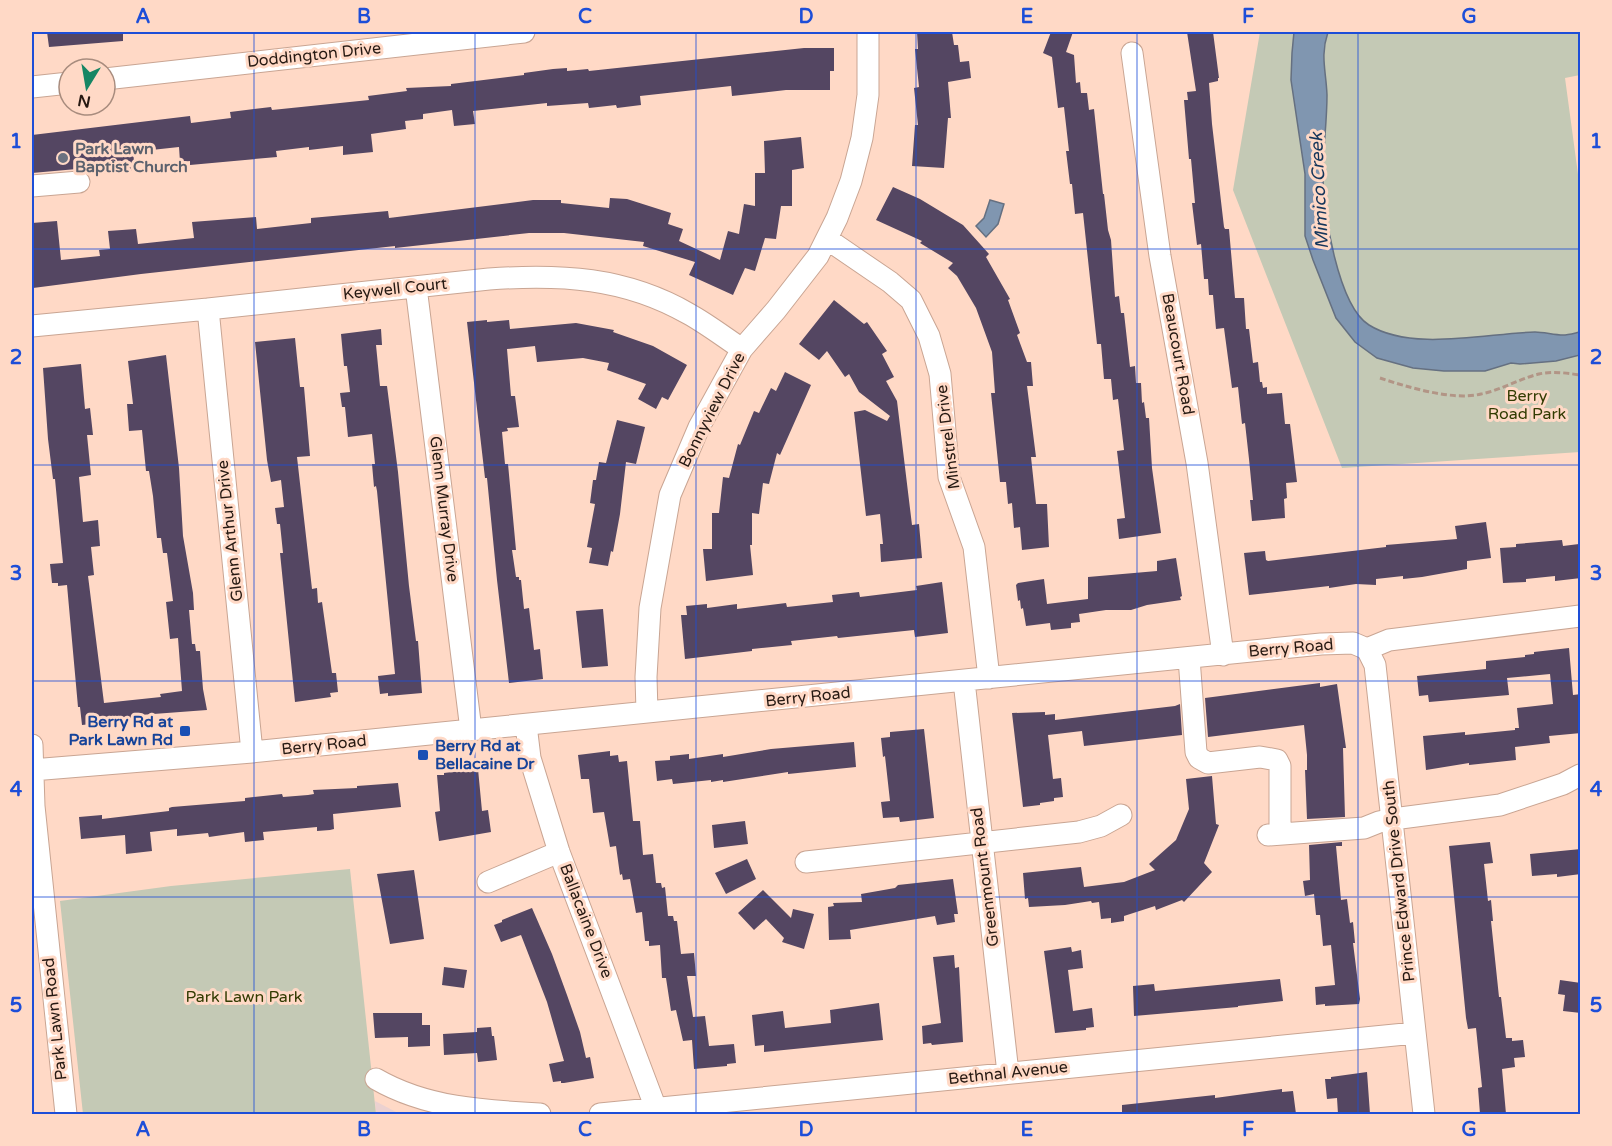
<svg xmlns="http://www.w3.org/2000/svg" width="1612" height="1146" font-family="'Varela Round',sans-serif">
<rect width="100%" height="100%" fill="#ffd9c6"/>
<path fill="#ebd1d0" d="M375,1101L400,1114H376Z"/>
<path fill="#c4c9b5" d="M1260,32H1580V75L1565,78L1580,189V452L1342,468L1233,190Z
M350,869L376,1114H83L60,901L171,886Z"/>
<path fill="#8096b0" stroke="#657081" stroke-width="1.5" d="M1294,32H1328C1320,56 1326,70 1327,95C1327,122 1323,149 1323,176C1323,211 1338,306 1369,325C1412,352 1488,333 1535,332C1544,332 1554,335 1563,335C1568,335 1575,333 1580,332V355L1556,361L1520,364L1511,363L1485,371H1444L1413,368L1377,358L1355,342L1336,318L1313,260L1305,236V174L1291,80L1292,53Z
M990,200L1004,204L998,224L986,237L976,226L984,218Z"/>
<path fill="#544662" d="M47,32H123V41L49,47Z
M917,32H952L954,45H958L960,62L969,61L971,78L948,82L951,118H948L944,168L912,166L915,125H918L914,88L919,87L915,49H918Z
M1051,32H1073L1066,52L1074,55L1076,83L1080,82L1081,93H1087L1089,110L1094,109L1103,194H1104L1108,230L1111,240L1115,297L1119,296L1121,313H1124L1130,367L1135,366L1136,383H1141L1142,403L1144,402L1146,418H1149L1152,468L1161,533L1119,539L1117,519L1125,518L1117,451L1124,450L1118,399L1113,400L1111,379H1104L1101,344H1097L1083,213L1075,214L1072,184H1070L1066,151H1069L1064,107L1058,108L1052,57L1043,53Z
M1187,32H1213L1219,78H1218V81L1209,83L1212,124L1224,227L1225,229H1229L1235,298H1244L1246,329H1249L1253,363L1258,362L1260,382H1262L1263,388L1267,387V394L1282,393L1285,424H1290L1297,482L1286,483L1287,498L1284,499L1285,518L1252,521L1250,500H1253L1249,459L1245,423L1242,424L1238,387L1232,388L1224,328L1216,329L1213,295H1209L1208,279H1204L1201,244L1197,245L1192,203H1195L1191,159H1189L1184,100H1188L1187,92L1196,91Z
M804,48H834V71H830V90H786L732,96L731,86L640,96L641,105L617,108L616,105L589,108L588,103L547,106V103L473,111L475,124L454,126L452,110L423,114V119L405,121L406,129L371,134L373,152L343,155V146L309,150V147L276,151L277,157L190,165V161L180,162L179,147L133,152L135,170L100,174L99,167L32,173V135L190,116L191,123L231,118L230,112L271,107L272,110L369,100L368,96L407,91L406,88L451,86V84L524,75V73L553,69L567,68V71L588,69L589,71Z
M801,137L804,168L792,170V206H781L776,239L765,238L755,271L745,268L733,295L689,275L695,262L643,246L644,242L564,233H529L395,248V246L141,274L33,288L32,223L57,221L61,260L100,256L99,250L110,249L108,231L136,229L138,244L194,238L192,222L256,217L257,229L311,223V218L388,211L389,218L533,200H561V203L609,208L610,198L627,199L671,213L668,224L683,229L679,241L720,260L728,231L739,234L744,204L755,206V173H765L764,141Z
M893,187L920,199L963,225L989,254L986,257L1010,299L1008,300L1020,333L1017,335L1027,362H1031L1033,386H1027L1036,457H1031L1036,504H1047L1049,547L1022,550L1020,527L1014,528L1012,503L1008,504L1006,482H1000L991,393H995L992,352L976,308L957,276L948,268L953,263L920,243L922,241L876,220Z
M834,300L864,324L867,322L887,351L882,354L894,377L886,381L897,401L912,525L919,524L922,558L881,562L880,544H883L880,514L866,516L854,412L865,410L887,421L890,416L859,392L849,374L845,377L827,351L819,360L799,344Z
M487,320V322L509,320L510,329L576,323L614,330L613,332L653,346L687,365L668,400L662,397L656,409L638,399L646,384L607,370L609,363L583,358L537,362L535,346L507,349L511,396H515L519,427L507,428L508,431L502,432L505,464H508L516,550H512L516,577H519V580H521L524,609L529,608L534,650L540,649L543,679L535,680L509,683L497,580L487,478H485L467,322Z
M381,329L382,345H376L380,386H387L398,472L409,586L416,641H418L422,693L388,696V693L380,694L378,676L395,674L377,491L376,486L374,487L372,464H375L372,434L348,437L345,407H342L340,393L350,392L347,366H344L341,334Z
M295,338L300,387H304L310,456L297,457L312,589L317,588L318,603L322,602L332,673H336L338,692L330,693L331,697L295,702L280,553H283L280,524H277L275,508L284,507L281,480L271,482L267,460L255,342Z
M166,355L179,468L183,536L193,593L194,610H189L192,644H195L196,651H200L203,689L207,710L140,715V719L82,725L80,707H78L67,585L58,586V583H52L50,564L63,563L55,479H53L48,439L43,368L81,364L85,409L90,408L93,435H87L91,475L79,477L83,522L98,520L100,546L91,547L94,575L88,576L104,703L161,697L160,694L182,691L178,638L170,639L166,602L173,601L167,553H163L161,538H157L153,496L149,471H146L142,430L129,431L127,404H133L128,361Z
M785,372L811,385L780,455L777,453L769,484L763,483L759,514L752,513V545H750L753,575L706,581L703,549H712V513H719L723,477L729,478L738,444L740,445L754,411L759,413L771,388L776,391Z
M617,420L645,427L636,464L626,462L620,514L613,552L611,551L608,566L589,563L592,548L587,547L595,504L590,503L593,480H596L599,462L606,463Z
M1486,522L1491,558L1467,561V569L1422,577L1403,579V576L1376,579V585L1356,584L1329,588V586L1249,595L1244,553L1265,551L1266,560L1268,561L1386,547V545L1457,539L1455,526Z
M1562,540L1563,546L1579,544L1581,578L1555,581V576L1526,579V582L1503,583L1500,548L1516,547V544Z
M1176,558L1182,596L1180,597L1181,600L1147,605L1131,610H1106L1079,614L1080,622L1071,623V628L1051,630L1050,623L1026,626L1023,608L1021,609L1020,600L1018,601L1016,585L1018,583L1044,579L1047,604L1088,599V577L1157,571V561Z
M942,582L948,633L915,637L914,630L838,638L837,636L791,641L792,645L752,649V651L685,659L681,615H687L686,606L707,604V608L737,604V609L786,603L787,607L833,602L832,595L859,592L860,597L917,590L916,586Z
M603,609L608,666L582,668L576,611Z
M1569,648L1573,695L1581,694V733L1549,736L1550,743L1515,747L1516,760L1469,765V763L1426,770L1423,736L1465,732V735L1515,730V728H1519L1517,708L1553,704L1550,674L1507,678L1509,695L1429,702L1428,695L1419,696L1417,676L1486,669V661L1525,657V655L1534,654V652Z
M1320,683V687L1337,684L1346,748H1343L1345,817L1307,819L1305,770H1307V755L1304,725L1208,737L1205,698Z
M1180,704L1182,735L1084,746L1082,731L1048,735L1053,779L1061,778L1063,797L1054,798V801L1040,803V805L1023,807L1012,713L1045,712V715L1055,714V720L1175,706Z
M924,729L934,818L900,822L899,817L883,818L881,802L890,801L885,756L883,757L881,738L890,737V732Z
M854,742L856,767L788,774V772L723,782V780L711,782V780L673,784L672,779L657,781L655,761L670,760V756L689,754V759L723,754V757L771,749Z
M610,751V756L618,755L619,762L627,761L633,821H640L643,855L653,854L656,883H661L662,888L665,887L668,916H673L674,921H677L681,954L694,953L696,976H687L693,1017L705,1016L709,1046L734,1044L736,1063L727,1064V1066L694,1069L692,1040L683,1041L676,1010L671,1011L666,978H662L660,945L649,946V941H645L642,912L636,913L630,879L623,880L622,874L620,875L616,846L610,847L604,812L593,813L589,779H581L578,755Z
M478,769L482,811L488,810L491,832L439,841L435,812L440,811L437,775H444V773Z
M1212,776L1216,824L1219,825L1204,863L1212,872L1184,902L1182,900L1156,910L1155,906L1124,916V921L1111,923V918L1101,919L1099,902L1092,903L1091,901L1065,905L1029,907L1028,898L1025,899L1023,873L1081,867L1084,887L1124,882L1155,870L1149,864L1176,840L1189,809L1186,779Z
M398,783L401,807L333,814L334,829L330,830L317,831V827L263,832L264,840L245,842L244,832L209,837L208,833L177,836V829L150,832L152,851L126,854L125,835L81,839L79,817L102,815V819L169,811V808L172,807L245,801V798L282,794L283,797L308,795L314,794L313,790L357,788V786Z
M745,821L748,844L714,848L712,825Z
M1342,842V846H1336L1341,900L1347,899L1350,923L1353,922L1355,943H1353L1360,999L1359,1004L1325,1006V1004L1316,1005L1315,987L1335,985L1331,945L1323,946L1320,915H1316L1314,894L1305,896L1303,881L1310,880L1309,845Z
M1490,842L1493,863L1484,864L1488,901L1491,900L1493,921H1491L1499,997H1501L1506,1038H1512V1041L1523,1040L1525,1057L1514,1058L1515,1067L1502,1069L1506,1114H1480L1478,1088L1482,1087L1476,1028L1468,1029L1466,1018L1449,846Z
M1581,849V874L1557,877V874L1532,876L1530,854Z
M747,859L756,879L726,894L715,873Z
M414,870L424,939L390,944L377,874Z
M953,879L958,914H954L955,922L937,925L935,916L850,930L851,939L829,940L828,907L834,906L833,903L862,902L861,894L895,888L898,885Z
M763,890L791,918L793,909L814,914L804,949L782,942L784,938L766,919L754,930L738,913Z
M532,908L552,954L567,995L580,1032L586,1058L590,1057L594,1078L564,1083H561V1081L553,1082L549,1064L564,1061L547,1002L521,935L501,942L494,925L502,922V920Z
M1071,947L1072,952L1081,950L1083,968L1068,970L1073,1011L1092,1008L1094,1027L1086,1028V1030L1055,1033L1044,951Z
M954,955L955,968L959,967L963,1042L932,1045L931,1043L923,1044L922,1026L941,1023L933,957Z
M444,967L467,970L464,988L442,985Z
M1280,979L1283,1001L1238,1006V1007L1134,1016L1133,986L1154,984L1155,991Z
M1560,980L1581,983V1013L1563,1011L1565,995L1558,994Z
M879,1003L883,1040L764,1052V1045L755,1046L752,1015L783,1011L785,1028L831,1023L830,1010Z
M373,1013H422V1025H430V1046L408,1047V1037L375,1038Z
M491,1027L492,1036H494L497,1060L478,1062L477,1053L444,1055L443,1034L477,1032V1028Z
M1367,1072L1370,1114H1338L1337,1098L1327,1099L1325,1079H1331V1077Z
M1282,1089V1092L1293,1091L1296,1114H1122V1105L1215,1095V1098Z"/>
<g fill="none" stroke-linecap="round" stroke-linejoin="round">
<g stroke="#c9a593" stroke-width="23">
<path id="minor" d="M1132,53L1160,256L1197,463L1223,655
M105,79L524,32
M32,87L69,83
M32,186L79,182
M827,239L890,282L911,300L929,336L940,374L949,477L974,547L989,678
M416,287L471,730
M208,309L252,752
M32,326L208,309L489,279C560,274 625,277 689,314C707,324 724,337 742,349
M1367,649L1375,665L1424,1114
M1189,658L1196,752L1199,758L1208,763L1260,757L1277,760L1280,766V834
M964,681L1008,1073
M647,712L646,677L650,608L670,495L699,427L742,349L776,310L818,256L837,218L851,181L862,138L868,95V32
M526,725L530,758L559,852L658,1114
M32,745L34,806L66,1114
M32,770L252,752L1321,644L1353,643L1367,649L1389,640L1580,616
M1268,835L1364,828L1379,822L1393,819L1500,805L1563,784L1580,775
M806,862L1079,832L1101,826L1121,815
M488,882L559,852
M376,1079C426,1108 484,1111 540,1114
M600,1114L1415,1033"/>
</g>
<path stroke="#b29586" stroke-width="3" stroke-dasharray="6 3" stroke-linecap="butt" d="M1380,378C1407,387 1453,401 1481,394C1501,390 1519,379 1539,374C1552,371 1567,373 1580,375"/>
<use href="#minor" stroke="#fff" stroke-width="21"/>
</g>
<path fill="none" stroke="#1d4ed8" stroke-width="1.5" stroke-opacity="0.55" d="M254,32V1114M475,32V1114M696,32V1114M916,32V1114M1137,32V1114M1358,32V1114M32,249H1580M32,465H1580M32,681H1580M32,897H1580"/>
<circle fill="#6b7280" stroke="#ffd9c6" stroke-width="2" cx="63" cy="158" r="6"/>
<g fill="#1a4fb4" stroke="#ffd9c6" stroke-width="2">
<rect x="179" y="725" width="12" height="12" rx="3"/>
<rect x="417" y="749" width="12" height="12" rx="3"/>
</g>
<g text-anchor="middle" dominant-baseline="central" stroke-width="6" stroke-linejoin="round" paint-order="stroke">
<g font-size="16" fill="#261912" stroke="#ffd9c6">
<text transform="translate(314 55) rotate(-6)">Doddington Drive</text>
<text transform="translate(395 289) rotate(-6)">Keywell Court</text>
<text transform="translate(1178 354) rotate(80)">Beaucourt Road</text>
<text transform="translate(712 410) rotate(-63)">Bonnyview Drive</text>
<text transform="translate(948 437) rotate(-97)">Minstrel Drive</text>
<text transform="translate(444 509) rotate(83)">Glenn Murray Drive</text>
<text transform="translate(230 531) rotate(-96)">Glenn Arthur Drive</text>
<text transform="translate(1291 648) rotate(-5)">Berry Road</text>
<text transform="translate(808 697) rotate(-6)">Berry Road</text>
<text transform="translate(324 745) rotate(-6)">Berry Road</text>
<text transform="translate(985 877) rotate(-97)">Greenmount Road</text>
<text transform="translate(1399 881) rotate(-96)">Prince Edward Drive South</text>
<text transform="translate(586 921) rotate(69)">Ballacaine Drive</text>
<text transform="translate(55 1019) rotate(-96)">Park Lawn Road</text>
<text transform="translate(1008 1073) rotate(-6)">Bethnal Avenue</text>
</g>
<g font-size="16" font-weight="bold" fill="#5b616d" stroke="#ffd9c6" text-anchor="start">
<text x="75" y="149">Park Lawn<tspan x="75" dy="18">Baptist Church</tspan></text>
</g>
<g font-size="16" fill="#323b02" stroke="#ffd9c6">
<text x="1527" y="396">Berry<tspan x="1527" dy="18">Road Park</tspan></text>
<text x="244" y="997">Park Lawn Park</text>
</g>
<g font-size="16" font-weight="bold" fill="#164399" stroke="#ffd9c6" text-anchor="end">
<text x="173" y="722">Berry Rd at<tspan x="173" dy="18">Park Lawn Rd</tspan></text>
<text x="435" y="746" text-anchor="start">Berry Rd at<tspan x="435" dy="18">Bellacaine Dr</tspan></text>
</g>
<g font-size="18" font-style="italic" fill="#15365b" stroke="#ffd9c6">
<text transform="translate(1319 191) rotate(-93)">Mimico Creek</text>
</g>
</g>
<rect width="1612" height="1146" fill="none" stroke="#ffd9c6" stroke-width="66"/>
<g transform="translate(87 87) rotate(191)"><circle r="28" fill="#ffd9c6" stroke="#a88c7e" stroke-width="1.5"/>
<path d="M0-4.5L10 22L0 15L-10 22Z" fill="#168664"/>
<text y="-9" font-size="16" font-weight="bold" text-anchor="middle" fill="#261912">N</text>
</g>
<rect x="33" y="33" width="1546" height="1080" fill="none" stroke="#1d4ed8" stroke-width="2"/>
<g font-size="20" text-anchor="middle" font-weight="bold" fill="#1d4ed8">
<text x="143" y="23">A</text>
<text x="364" y="23">B</text>
<text x="585" y="23">C</text>
<text x="806" y="23">D</text>
<text x="1027" y="23">E</text>
<text x="1248" y="23">F</text>
<text x="1469" y="23">G</text>
<text x="16" y="148">1</text>
<text x="1596" y="148">1</text>
<text x="16" y="364">2</text>
<text x="1596" y="364">2</text>
<text x="16" y="580">3</text>
<text x="1596" y="580">3</text>
<text x="16" y="796">4</text>
<text x="1596" y="796">4</text>
<text x="16" y="1012">5</text>
<text x="1596" y="1012">5</text>
<text x="143" y="1136">A</text>
<text x="364" y="1136">B</text>
<text x="585" y="1136">C</text>
<text x="806" y="1136">D</text>
<text x="1027" y="1136">E</text>
<text x="1248" y="1136">F</text>
<text x="1469" y="1136">G</text>
</g>
</svg>
